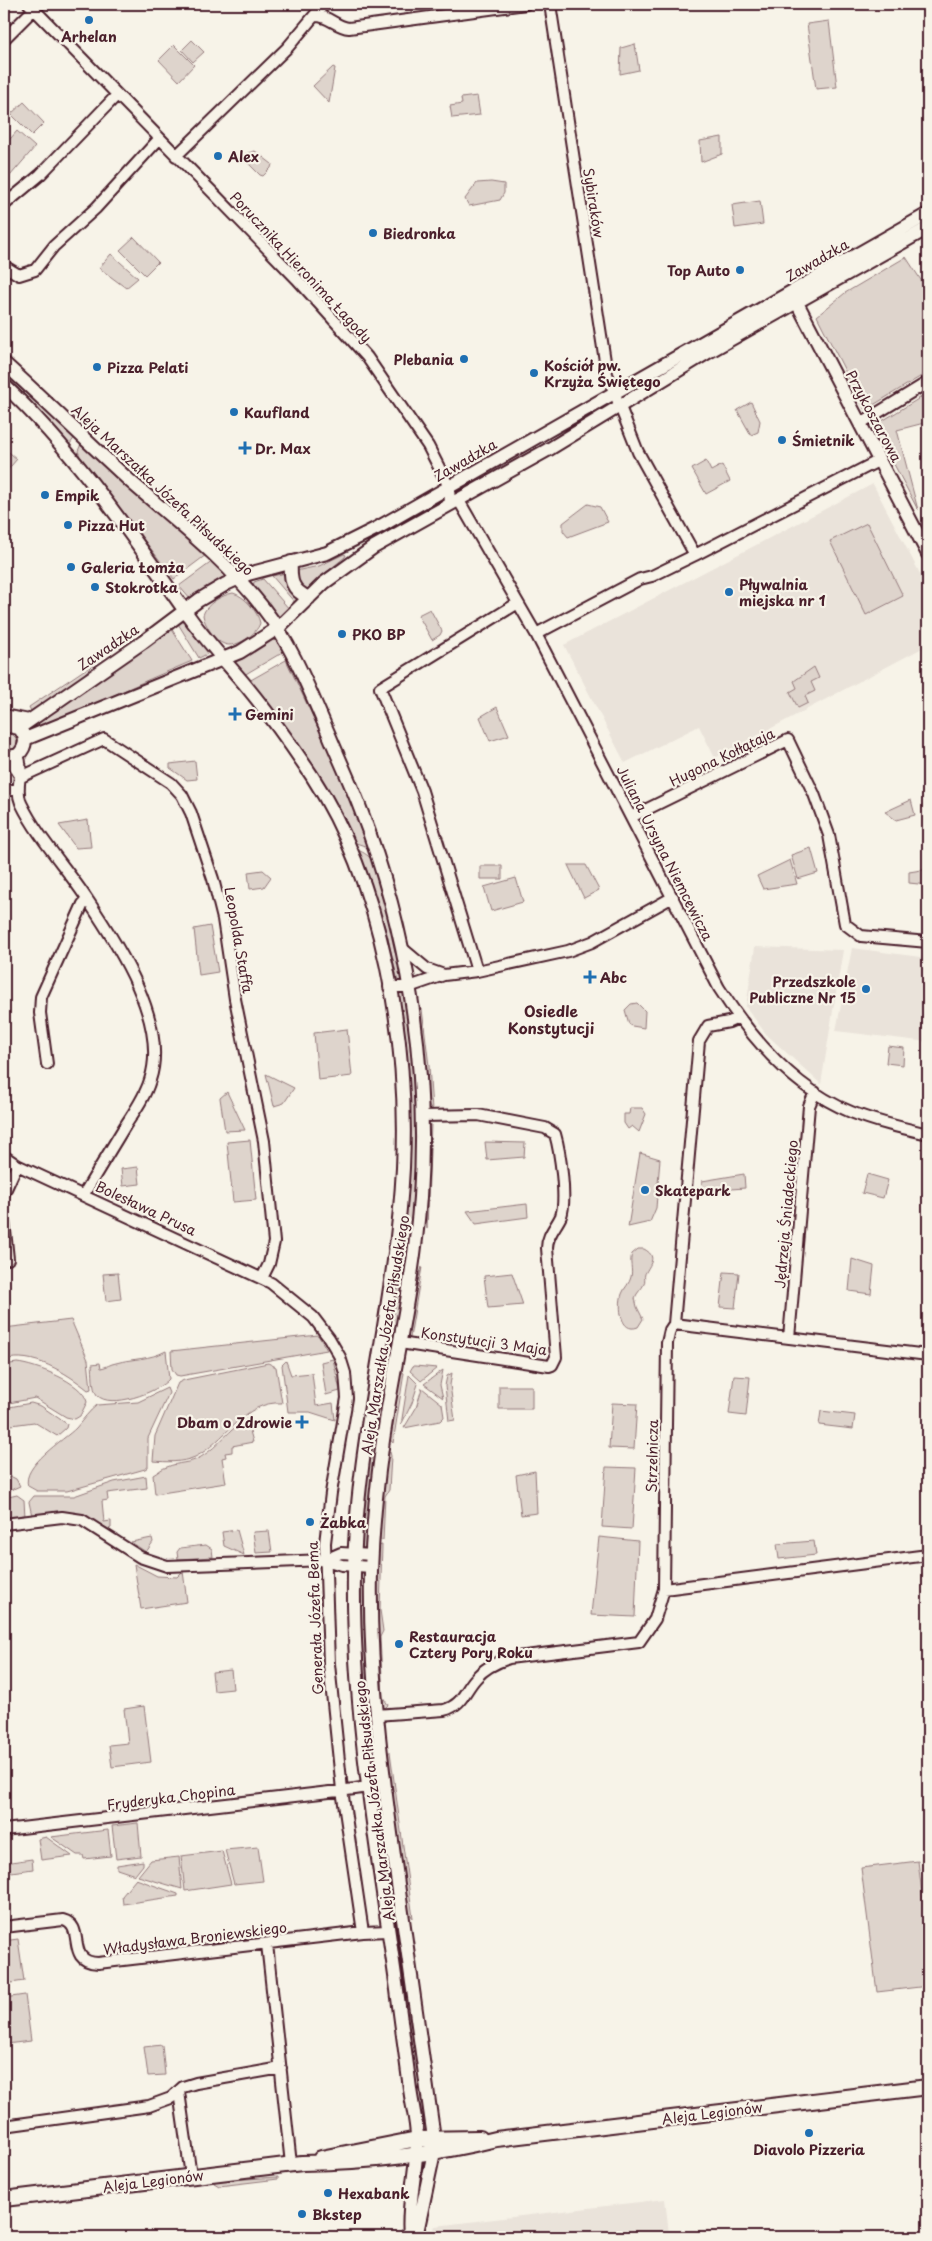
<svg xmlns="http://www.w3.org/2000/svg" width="932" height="2241" font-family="'Playpen Sans',sans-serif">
<rect width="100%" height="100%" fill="#f7f3e8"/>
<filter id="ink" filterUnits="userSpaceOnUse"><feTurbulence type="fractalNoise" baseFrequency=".02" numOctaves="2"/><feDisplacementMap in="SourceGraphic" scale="10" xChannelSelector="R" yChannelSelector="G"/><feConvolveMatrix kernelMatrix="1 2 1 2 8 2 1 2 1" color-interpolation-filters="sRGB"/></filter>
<g filter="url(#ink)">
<path fill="#eae3da" d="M873,484L928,589V645L715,758L699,726L625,763L564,645Z
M755,947L843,950L821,1084L766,1034L746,1007Z
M852,948L928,958V1042L836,1031Z
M665,2199L669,2233L709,2229L710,2237H431L435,2226Z"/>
<path fill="#ded4cc" stroke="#947a7c" d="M829,21L837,87L816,89L807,24Z
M192,40L204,52L193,62L182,50Z
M635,44L639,70L620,74L621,48Z
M174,45L194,65L179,81L159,60Z
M333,67L335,68L329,103L313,86Z
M477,96L480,115L452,118L450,106L462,104L461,98Z
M24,102L44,123L32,135L11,114Z
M17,131L35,147L10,176L4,170V146Z
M722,137V154L701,162L700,141Z
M255,151L272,164L271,168L263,176L260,175L245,160V154Z
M491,182L504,184V193L500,200L469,206L465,199L477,183Z
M760,201L763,224L735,228L732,205Z
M134,237L158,262L145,275L120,250Z
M111,254L138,278L126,288L99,268Z
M906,257L928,291V372L865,410L817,316L845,293Z
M4,369L75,437L70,444L4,378Z
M928,393V422L897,430L918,510L874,426Z
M751,402L760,421L758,432L751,435L737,410Z
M81,444L206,555L174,579L80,456L78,451Z
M4,448L17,459L5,473L4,472Z
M706,461L711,471L722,465L730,481L706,494L692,469Z
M588,504L600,507L608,522L568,537L563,531V523Z
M867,523L903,596L866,615L830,541Z
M344,554L346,555L345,557L323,575L296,604L272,576L319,566Z
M213,561L227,576L190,599L179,586Z
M263,579L290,610L280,619L253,586L254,582Z
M233,593C245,596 258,612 260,623C257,634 236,649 224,644C215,641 204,624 203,615C206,604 222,595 233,593Z
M430,609L442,631L440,635L432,640L418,615Z
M182,619L208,650L207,654L199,658L177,622Z
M171,628L192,661C136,684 83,710 28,734L25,731Z
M272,640L277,641L283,652L244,675L234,664L235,661Z
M286,660L345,784L368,847L353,842L249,681Z
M96,662L80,678L31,711L29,707Z
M814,667L819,678L811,682L815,691L805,696L808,703L798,708L790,692L797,688L794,681Z
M497,707L509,735L490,741L480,717Z
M11,733L16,738L17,745L11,751H4V734Z
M195,761L197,779L187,780L170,768V764Z
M911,800L915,815L896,820L885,812Z
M88,820L91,847L76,848L59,825Z
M811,848L818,873L798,879L791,855Z
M357,850C364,852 371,857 374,864C389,897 396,948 404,984L398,981L386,931Z
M790,860L797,884L763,889L757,876Z
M568,865H586L599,890L584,898Z
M480,866H502V879H480Z
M928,869V885L909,883V872Z
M263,870L271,877L264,887L250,889L248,872Z
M516,878L523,902L491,911L484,887Z
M210,926L218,972L199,975L194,929Z
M397,992L405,993L411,1034L417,1127L413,1222L365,1549L360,1546L366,1470L403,1232Z
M637,1003L645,1011L644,1028L632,1026L629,1024L625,1010L631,1004Z
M418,1009H422L429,1066L432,1110L426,1103Z
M347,1029L352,1076L318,1080L314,1033Z
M888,1046L904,1048L903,1065L886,1063Z
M266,1074L294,1088L284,1103L274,1106Z
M227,1092L245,1130L225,1131L220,1098Z
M630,1108H642L646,1114L639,1132L632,1126L628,1129L624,1123V1114H629Z
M431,1124L427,1229L425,1204L428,1127Z
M250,1140L256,1200L233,1202L227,1142Z
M485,1142L525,1143L524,1157L487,1160Z
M640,1153L660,1159L656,1208L650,1222L628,1227Z
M138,1167L140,1184L123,1186L121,1169Z
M744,1174L745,1188L703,1191L702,1181Z
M867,1174L888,1180L883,1198L862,1193Z
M527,1204L528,1217L476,1224L467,1211Z
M644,1249C657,1256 651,1263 646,1272C643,1276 646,1280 644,1284C642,1289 637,1292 635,1298L637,1307L643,1319L638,1327C620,1334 618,1306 622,1294C624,1288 630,1283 631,1277C633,1269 629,1262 632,1254L638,1249Z
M852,1259L874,1266L871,1294L849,1291Z
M422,1267L410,1338L407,1335L414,1293Z
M724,1272L739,1273L735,1308L720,1307Z
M118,1273L121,1299L106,1301L103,1274Z
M512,1273L523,1305L488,1308L484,1276Z
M71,1320L88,1360L91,1389L88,1390C67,1373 32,1351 4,1360V1328Z
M318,1335L327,1350L180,1376L176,1375L172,1369L171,1351Z
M166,1351L169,1379C158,1392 110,1410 97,1395C92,1389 93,1372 92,1364L100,1363L101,1368C107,1367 110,1364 116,1363C134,1358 149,1360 166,1351Z
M333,1359L340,1391L326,1395L321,1362Z
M286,1361L291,1375L312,1373L316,1406L333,1403L335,1420L310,1412H288L282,1365Z
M17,1363C35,1365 83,1382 87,1402L80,1416L75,1419L66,1417L35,1398L4,1404V1365Z
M268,1363L276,1367L282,1403C244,1400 224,1443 195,1457C181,1463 167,1462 153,1461L155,1436L178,1383L184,1380Z
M413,1366H415L437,1368L421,1381L410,1371Z
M443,1370L440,1385L443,1398L424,1384Z
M401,1371L404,1373L393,1443L389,1438Z
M452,1373L450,1385L455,1420L449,1421L445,1386L447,1376Z
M409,1375L418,1384L412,1403L401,1425Z
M734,1376L750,1377L746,1416L729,1414Z
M499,1386H532V1409H499Z
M167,1388L169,1393L148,1438V1467L145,1469L67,1491H37L28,1486C21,1466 64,1440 76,1428C83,1420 89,1411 97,1405L138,1402Z
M422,1388L442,1404L444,1417L440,1421L404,1428L416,1408Z
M31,1403L41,1406L67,1424L66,1428L57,1436L34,1422L4,1426V1408Z
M612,1403L637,1404L634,1449L609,1448Z
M821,1411L855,1415L853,1429L819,1425Z
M247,1419L251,1421L252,1430L250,1431L253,1442L232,1446V1452L225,1453L226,1457L222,1458L226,1483L155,1494L153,1475C157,1473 162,1468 167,1467C178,1462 190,1464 201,1457C219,1446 229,1429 247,1419Z
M390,1452L391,1456L389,1490L385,1496L383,1540H378L386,1454Z
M606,1467L636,1468L632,1529L602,1527Z
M535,1471L537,1513L521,1515L516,1475Z
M146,1476L147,1488L107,1493L108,1500L102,1501L104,1522L111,1521V1528L109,1529L84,1516H32L29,1502L34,1496H74L114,1482Z
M12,1477L16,1479L20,1486L4,1493V1479Z
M17,1495L24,1500L25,1517L4,1520V1498Z
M237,1530L244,1555L224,1546L222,1532Z
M269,1531L272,1552L256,1553L253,1532Z
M599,1537L638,1541L635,1617L591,1615Z
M152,1538L153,1542L146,1552L131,1542Z
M814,1541L816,1555L779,1559L777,1544Z
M206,1545L212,1549L213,1557L178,1559L177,1552L180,1548Z
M382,1545L380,1610L383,1631L380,1637L383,1697L388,1705L385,1708L381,1704L376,1624L377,1546Z
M134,1564L157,1576L177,1577L183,1571L187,1602L141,1609Z
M360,1571H366L378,1774L374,1780C364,1711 358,1641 360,1571Z
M231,1670L233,1689L214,1691L212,1672Z
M144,1706L151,1762L112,1767L109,1745L128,1743L124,1709Z
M385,1752H390L413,1918L408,1911Z
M380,1788L397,1915L393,1919L375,1791Z
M138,1823L141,1856L116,1859L112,1826Z
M108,1830L111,1856L84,1859L83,1855H77L51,1837Z
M46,1837L72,1856L41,1860L38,1839Z
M258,1847L263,1881L234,1884L225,1850Z
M222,1851L231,1884L185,1891L181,1856Z
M179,1857L182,1889L138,1876L151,1860Z
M32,1859L33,1869L4,1873V1863Z
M143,1861V1865L135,1875L117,1869V1865Z
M918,1861L928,1942V1986L877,1992L861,1868Z
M136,1879L178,1894V1896L123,1904L122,1896Z
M18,1939L24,1981L4,1984V1941Z
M404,1959L426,2113L420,2114L398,1960Z
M25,1995L31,2041L6,2044L4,1998Z
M162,2045L165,2075L148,2076L144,2047Z
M278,2177V2179L219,2186L214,2183L215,2181Z"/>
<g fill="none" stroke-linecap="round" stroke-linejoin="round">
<g stroke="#4a1f2b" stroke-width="14">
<path id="minor" d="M29,4L297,279L367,357L428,446L449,487L450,504
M550,4L607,374L638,452L695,555L880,460
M315,16C328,15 336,27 349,28L526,4
M4,39L39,4
M176,156L288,47L324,4
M4,205L40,175L117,95
M4,266L19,275L35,270L54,246L96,208L159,139
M861,423L928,382
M458,499L536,634L719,988C751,1038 794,1089 851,1112C876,1122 902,1128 928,1134
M536,634L640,579L652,576L695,555
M4,715L29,720
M18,755C25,772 14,787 21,803C38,838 66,867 87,899C118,945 169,1023 150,1080C145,1097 134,1112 125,1126C111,1149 97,1172 84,1194
M9,759L21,777
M21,777L104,739L171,783L182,795L191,813L213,879L223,919L235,999L264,1141L274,1242L269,1264L262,1278
M4,790H18
M631,817L788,740L814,794L829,835L845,924L861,936L928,942
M402,948L427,969L444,975
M477,971L422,791L380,688L518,603
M389,987H409L444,975L477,971L568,951L592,942L673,897
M47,1064L40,1013L41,997L83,904L87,899
M4,1156L17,1165L271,1283L313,1317L329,1338L340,1357L345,1373L347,1398L331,1493L325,1543L329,1664L342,1790L363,1932
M4,1193L17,1165
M4,1221L8,1259H4
M674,1324L699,1041L708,1026L729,1022L738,1018
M674,1324L928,1355
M789,1338L809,1106L815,1092
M400,1343L549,1366L552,1365L556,1357L547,1248C547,1235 556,1227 561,1216C567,1199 560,1151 555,1134L545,1128L478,1115L422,1116
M4,1524L62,1517L82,1520L140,1557L167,1566L325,1560L342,1565L371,1567
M325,1560L341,1553L372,1555
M664,1589L667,1343L670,1330L674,1324
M376,1715L444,1710C463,1705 464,1691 476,1678C485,1667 497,1662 509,1658L639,1642L655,1619L664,1589L928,1555
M4,1830L355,1789L368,1787L384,1780
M4,1927L63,1920C87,1926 64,1962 98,1963L363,1932L388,1931
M267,1944L291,2164
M179,2092L191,2176
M4,2126L149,2106L171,2098L183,2087L196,2083L281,2068"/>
</g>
<g stroke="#4a1f2b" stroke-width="16">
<path id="tertiary" d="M794,297L928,554
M4,363C47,402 88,443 131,482C177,522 226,560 264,609C293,646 311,694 330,737C340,761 351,784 360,808C408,931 429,1066 420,1197C415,1268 400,1338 388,1408C379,1462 373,1516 371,1571C369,1672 382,1770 396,1870C409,1959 421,2049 434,2138V2152L416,2237
M4,385C77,454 132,536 190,618C208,643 228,664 247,687C270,715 292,746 312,776C383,885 409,1040 403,1168C396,1305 356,1437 354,1574C352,1714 378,1852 397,1990C401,2023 406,2056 410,2089C412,2105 417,2122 417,2138C417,2171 407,2204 410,2237
M291,562C290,580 291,590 309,598
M4,725L19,728C27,737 27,746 18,755L4,758
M19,728L143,642L199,600L226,584L248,574L327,553L379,527L928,214
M25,739L240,652L278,628L324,583L374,547L551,448L710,351L928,228"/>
</g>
<g stroke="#4a1f2b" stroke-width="18">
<path id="secondary" d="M321,2158L417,2139L480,2138
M4,2199L302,2163C367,2162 433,2155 496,2139L928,2087"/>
</g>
<use href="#minor" stroke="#f7f3e8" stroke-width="10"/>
<use href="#tertiary" stroke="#f7f3e8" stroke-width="12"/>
<use href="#secondary" stroke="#f7f3e8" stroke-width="14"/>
</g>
</g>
<g fill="#1f6fb2" stroke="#f7f3e8" stroke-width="2">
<circle cx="89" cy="20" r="5"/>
<circle cx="218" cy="156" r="5"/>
<circle cx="373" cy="233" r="5"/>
<circle cx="740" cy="270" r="5"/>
<circle cx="464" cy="359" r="5"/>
<circle cx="97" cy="367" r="5"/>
<circle cx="534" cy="373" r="5"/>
<circle cx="234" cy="412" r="5"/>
<circle cx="782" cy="440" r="5"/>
<path d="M242.5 440.5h5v5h5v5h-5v5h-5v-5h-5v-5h5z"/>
<circle cx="45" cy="495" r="5"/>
<circle cx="68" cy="525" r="5"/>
<circle cx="71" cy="567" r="5"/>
<circle cx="95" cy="587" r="5"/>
<circle cx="729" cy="592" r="5"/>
<circle cx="342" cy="634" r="5"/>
<path d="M232.5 706.5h5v5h5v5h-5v5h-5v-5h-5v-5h5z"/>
<path d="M587.5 969.5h5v5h5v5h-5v5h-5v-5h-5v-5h5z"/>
<circle cx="866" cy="989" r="5"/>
<circle cx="645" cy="1190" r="5"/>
<path d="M299.5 1414.5h5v5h5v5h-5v5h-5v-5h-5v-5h5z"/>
<circle cx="310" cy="1522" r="5"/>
<circle cx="399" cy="1644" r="5"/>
<circle cx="809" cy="2133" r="5"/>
<circle cx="328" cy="2193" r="5"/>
<circle cx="302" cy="2214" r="5"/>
</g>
<g text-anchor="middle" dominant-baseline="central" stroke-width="4.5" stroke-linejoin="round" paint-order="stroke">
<g font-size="14" font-weight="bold" fill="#4a1f2b" stroke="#f7f3e8" text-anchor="start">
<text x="89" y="36" text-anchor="middle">Arhelan</text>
<text x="228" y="156">Alex</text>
<text x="383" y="233">Biedronka</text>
<text x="730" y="270" text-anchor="end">Top Auto</text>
<text x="454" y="359" text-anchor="end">Plebania</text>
<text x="544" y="365">Kościół pw.<tspan x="544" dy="16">Krzyża Świętego</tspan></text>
<text x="107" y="367">Pizza Pelati</text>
<text x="244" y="412">Kaufland</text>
<text x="792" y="440">Śmietnik</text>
<text x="255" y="448">Dr. Max</text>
<text x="55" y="495">Empik</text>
<text x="78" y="525">Pizza Hut</text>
<text x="81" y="567">Galeria Łomża</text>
<text x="739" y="584">Pływalnia<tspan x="739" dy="16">miejska nr 1</tspan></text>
<text x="105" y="587">Stokrotka</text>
<text x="352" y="634">PKO BP</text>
<text x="245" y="714">Gemini</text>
<text x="600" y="977">Abc</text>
<text x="856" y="981" text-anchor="end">Przedszkole<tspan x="856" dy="16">Publiczne Nr 15</tspan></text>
<text x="655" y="1190">Skatepark</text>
<text x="292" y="1422" text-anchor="end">Dbam o Zdrowie</text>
<text x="320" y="1522">Żabka</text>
<text x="409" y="1636">Restauracja<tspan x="409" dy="16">Cztery Pory Roku</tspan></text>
<text x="809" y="2149" text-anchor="middle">Diavolo Pizzeria</text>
<text x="338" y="2193">Hexabank</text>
<text x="312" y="2214">Bkstep</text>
</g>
<g font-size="14" fill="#4a1f2b" stroke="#f7f3e8">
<text transform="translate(594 203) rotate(81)">Sybiraków</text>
<text transform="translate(817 260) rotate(-30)">Zawadzka</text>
<text transform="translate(301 267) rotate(47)">Porucznika Hieronima Łagody</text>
<text transform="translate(874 416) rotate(62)">Przykoszarowa</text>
<text transform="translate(465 460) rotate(-30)">Zawadzka</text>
<text transform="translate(163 490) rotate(43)">Aleja Marszałka Józefa Piłsudskiego</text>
<text transform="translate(108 647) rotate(-34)">Zawadzka</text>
<text transform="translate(722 757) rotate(-26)">Hugona Kołłątaja</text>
<text transform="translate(665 853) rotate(63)">Juliana Ursyna Niemcewicza</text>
<text transform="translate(239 940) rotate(80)">Leopolda Staffa</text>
<text transform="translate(146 1208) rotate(25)">Bolesława Prusa</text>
<text transform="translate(786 1214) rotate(-85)">Jędrzeja Śniadeckiego</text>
<text transform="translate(385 1335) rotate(-81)">Aleja Marszałka Józefa Piłsudskiego</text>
<text transform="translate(484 1341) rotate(8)">Konstytucji 3 Maja</text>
<text transform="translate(652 1456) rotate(-89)">Strzelnicza</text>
<text transform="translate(315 1618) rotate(-92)">Generała Józefa Bema</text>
<text transform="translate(171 1797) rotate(-7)">Fryderyka Chopina</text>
<text transform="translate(374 1801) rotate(-97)">Aleja Marszałka Józefa Piłsudskiego</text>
<text transform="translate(195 1938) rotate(-7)">Władysława Broniewskiego</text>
<text transform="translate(712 2113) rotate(-7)">Aleja Legionów</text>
<text transform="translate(153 2181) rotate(-7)">Aleja Legionów</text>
</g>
<g font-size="15" font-weight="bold" fill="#4a1f2b" stroke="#f7f3e8">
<text x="551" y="1010">Osiedle<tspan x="551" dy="17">Konstytucji</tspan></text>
</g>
</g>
<rect width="932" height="2241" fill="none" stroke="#f7f3e8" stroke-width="20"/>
<rect x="10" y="10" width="912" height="2221" fill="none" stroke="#4a1f2b" stroke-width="2" filter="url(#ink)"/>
</svg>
